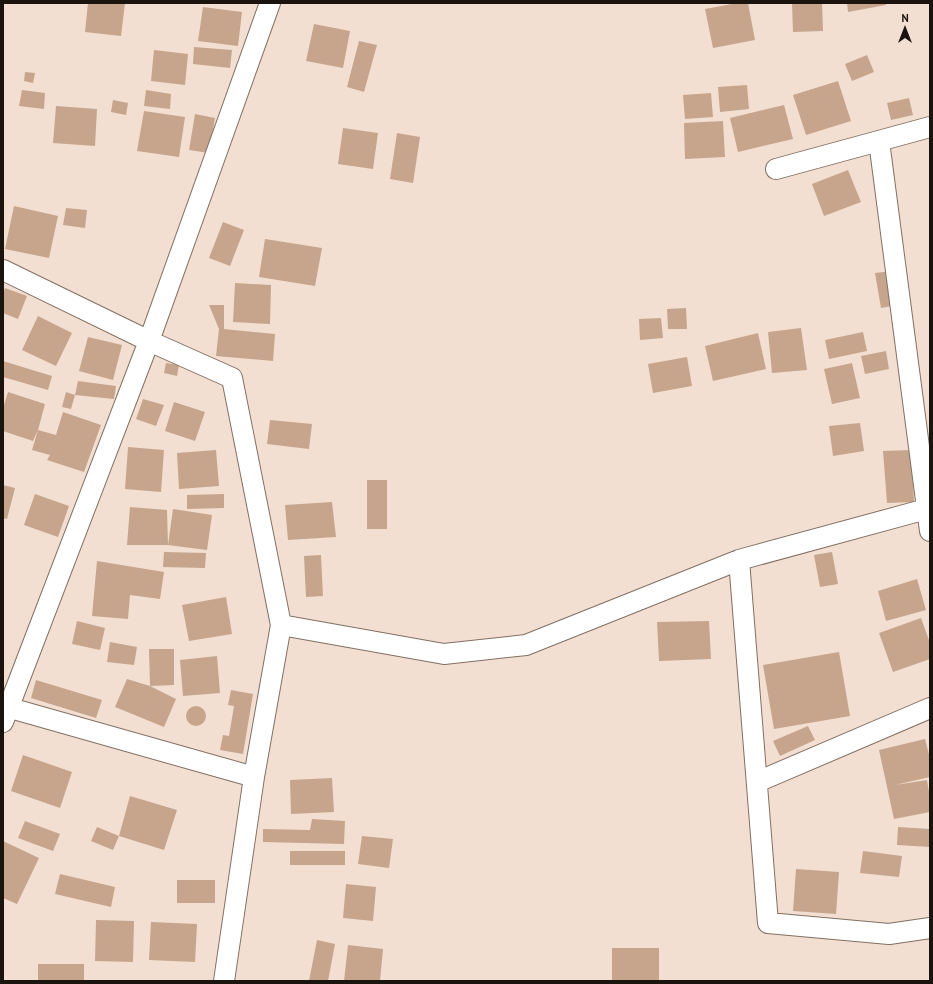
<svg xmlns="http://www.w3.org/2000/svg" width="933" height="984" font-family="'PT Sans',sans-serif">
<rect width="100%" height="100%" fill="#f3dfd1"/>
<path fill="#c6a58c" d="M88,3H125L121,36L85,32Z
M737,3H748L755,40L713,48L705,9Z
M792,3H822L823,31L793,32Z
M847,3H886V5L848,12Z
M203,7L242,12L238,46L198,41Z
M314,24L350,31L343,68L306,61Z
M359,41L377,45L364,92L347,87Z
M194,47L232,50L230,68L193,64Z
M154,50L188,54L185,85L151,81Z
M867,55L874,72L852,81L845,64Z
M25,72L35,73L33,83L24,81Z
M838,81L851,121L806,135L793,95Z
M747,85L749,109L720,112L718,87Z
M22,90L45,93L44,109L19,106Z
M146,90L171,94L170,109L144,106Z
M711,93L713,117L685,119L683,95Z
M909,98L913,115L891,120L887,103Z
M113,100L128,103L126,115L111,112Z
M784,105L793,139L738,152L730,118Z
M56,106L97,109L95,146L53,143Z
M144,111L185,117L179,157L137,151Z
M195,114L215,118L209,153L189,150Z
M723,121L725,157L685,159L684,123Z
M343,128L378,133L373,169L338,164Z
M397,133L420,137L413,183L390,179Z
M848,170L861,202L824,216L812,184Z
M14,206L58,216L49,258L5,249Z
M66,208L87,210L85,228L63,225Z
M223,222L244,230L230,266L209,258Z
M265,239L322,248L315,286L259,277Z
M892,271L898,305L881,308L875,273Z
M235,283L271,285L270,324L233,322Z
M5,288L27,296L18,319L3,313V294Z
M209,305H224V329L275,334L273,361L216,356L219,329Z
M686,308L687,329H668L667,309Z
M38,316L72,333L56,366L22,350Z
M661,318L663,338L640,340L639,319Z
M801,328L807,370L772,373L768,332Z
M863,332L867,351L829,359L825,340Z
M758,333L766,369L713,381L705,346Z
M88,337L122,345L113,380L79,371Z
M886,351L889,369L865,374L861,356Z
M687,357L692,386L653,393L648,364Z
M3,361L52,376L48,390L3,377Z
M166,363L179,365L177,376L164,373Z
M852,363L860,398L832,404L824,369Z
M78,381L116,386L114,399L75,395L71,409L62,407L66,392L75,395Z
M8,392L45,404L38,430L33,441L3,431V408Z
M143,399L164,405L156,426L136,419Z
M174,402L205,412L195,441L165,431Z
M63,412L101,425L84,472L47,460L50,455L32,450L38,430L56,435Z
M270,420L312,424L309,449L267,444Z
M860,423L864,451L833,456L829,426Z
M128,447L164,450L161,492L125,489Z
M216,450L219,486L179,489L177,453Z
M911,450L914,502L887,503L883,451Z
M367,480H387V529H367Z
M3,485L15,488L7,519L3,518Z
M35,494L69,506L58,537L24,525Z
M224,494V508L187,509V495Z
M332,502L336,537L288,540L285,505Z
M130,507L167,510L168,545H127Z
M173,509L212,515L207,550L168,545Z
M164,552L206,553L205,568L163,567Z
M832,552L838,584L820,587L814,555Z
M321,555L323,596L306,597L304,556Z
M97,561L164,572L160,599L130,595L128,619L92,616Z
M917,579L926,610L886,621L878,591Z
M226,597L232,634L189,641L182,605Z
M921,618L930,643V659L893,672L879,633Z
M77,621L105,628L100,650L72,644Z
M709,621L711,659L659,661L657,622Z
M110,642L137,647L134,665L107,662Z
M149,649H174V685L150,686L176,699L164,727L115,707L127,679L150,686Z
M839,652L850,716L774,729L763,665Z
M217,656L220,693L183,696L180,660Z
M36,680L102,700L96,718L31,698Z
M231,690L253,694L243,754L220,750L223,735L229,736L234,706L228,705Z
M186 716a10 10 0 1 1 20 0a10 10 0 1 1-20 0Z
M808,726L815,740L780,756L773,741Z
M925,739L930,758V777L895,785L927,780L930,798V812L894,819L879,750Z
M23,755L72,772L60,808L11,791Z
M332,778L334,812L291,814L290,780Z
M130,796L177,810L164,850L119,836Z
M312,819L345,821L344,844L263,842V829L310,830Z
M25,821L60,834L53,851L18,838Z
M97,827L119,836L113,850L91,841Z
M898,827L930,829V847L897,845Z
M362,836L393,839L389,868L358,864Z
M3,841L39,858L17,904L3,898Z
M290,851H345V865H290Z
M863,851L902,856L899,877L860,873Z
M796,869L839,872L836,914L793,911Z
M60,874L115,887L111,907L55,894Z
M177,880H215V903H177Z
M346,884L376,887L373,921L343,918Z
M96,920L134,921L133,962L95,961Z
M151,922L197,924L195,962L149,960Z
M317,940L335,944L328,981H309Z
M348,945L383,949L380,981H344Z
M612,948H659V981H612Z
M38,964H84V981H38Z"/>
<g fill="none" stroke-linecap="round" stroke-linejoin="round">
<g stroke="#817063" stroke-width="22">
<path id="street" d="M879,141L930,531
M776,169L930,127
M3,270L149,341L232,378L281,625L254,777L224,981
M739,560L768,923L889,934L930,928
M281,625L444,654L526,645L739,560L930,508
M3,706L254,777
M3,722L149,341L270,3
M757,782L930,708"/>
</g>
<use href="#street" stroke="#fff" stroke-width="20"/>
</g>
<rect width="933" height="984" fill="none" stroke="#1a130e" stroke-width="8"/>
<g transform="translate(905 28)" stroke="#f3dfd1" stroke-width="3" paint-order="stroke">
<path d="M0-3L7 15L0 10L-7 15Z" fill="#1a130e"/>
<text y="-6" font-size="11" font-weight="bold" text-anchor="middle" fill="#1a130e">N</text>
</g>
</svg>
